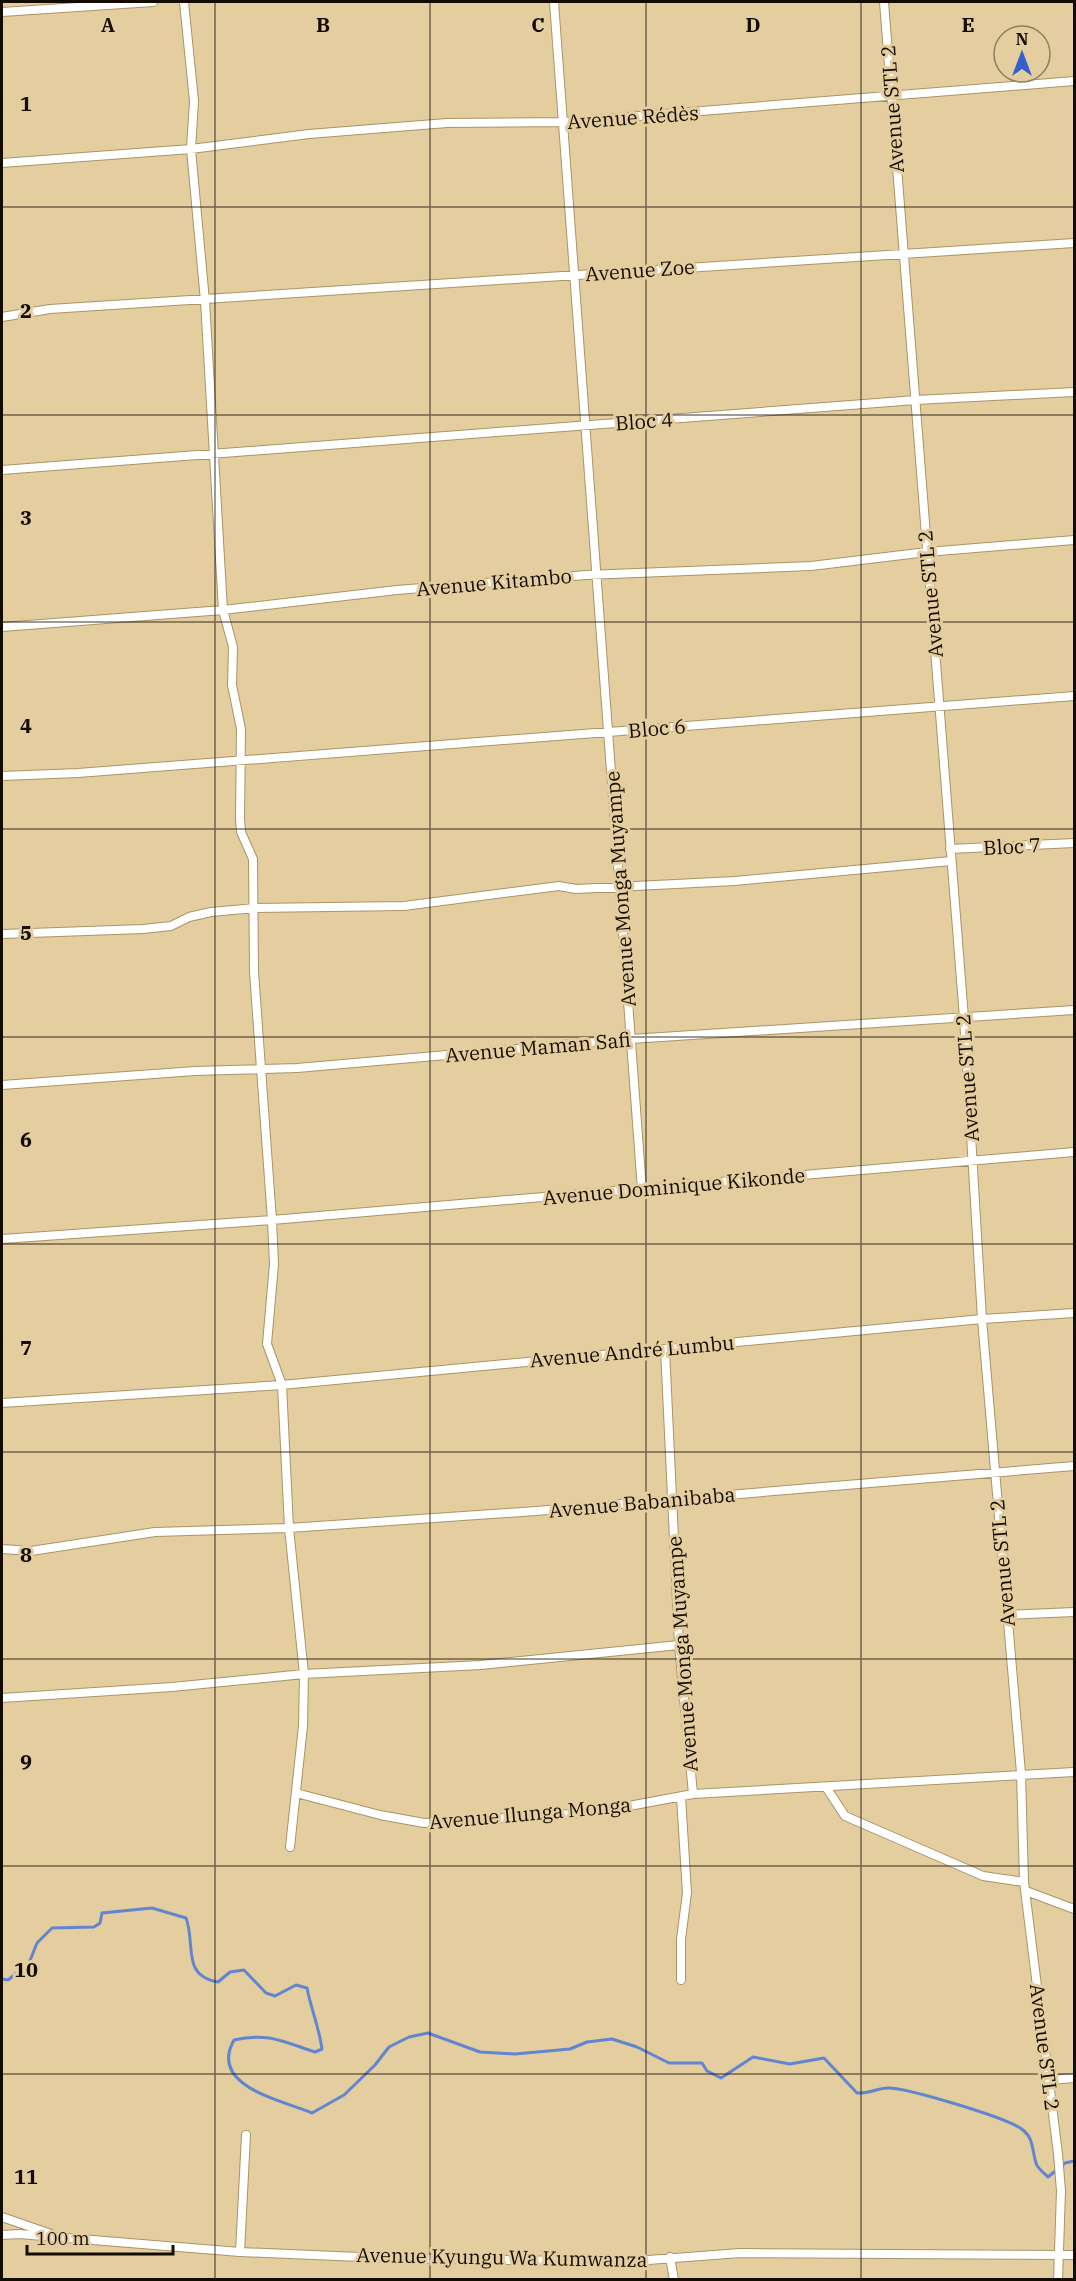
<svg xmlns="http://www.w3.org/2000/svg" width="1076" height="2281" font-family="'IBM Plex Serif',serif">
<rect width="100%" height="100%" fill="#e4cd9f"/>
<g fill="none" stroke-linecap="round" stroke-linejoin="round">
<path stroke="#6285d0" stroke-width="3" d="M2,1979L8,1980L29,1963L37,1943L52,1928L94,1927L100,1923L102,1913L152,1908L186,1918C196,1944 181,1976 218,1982L230,1972L244,1970L266,1993L275,1996L296,1985L307,1988C311,2009 319,2027 322,2049L315,2052C284,2042 268,2032 234,2040C208,2086 281,2100 312,2113L344,2095L375,2065L389,2047L409,2037L428,2033L480,2052L515,2054L570,2049L587,2042L612,2039L637,2047L669,2063H702L707,2071L721,2078L753,2057L790,2064L824,2058L857,2093C869,2094 877,2088 888,2088C907,2088 1009,2118 1023,2130C1034,2139 1032,2151 1036,2163C1037,2168 1044,2173 1048,2177L1065,2163L1074,2161"/>
<g stroke="#aa9467" stroke-width="10">
<path id="street" d="M184,2L194,101L191,149L205,301L223,610L397,590L586,575L811,566L927,552L1074,540
M554,2L642,1190
M884,2L964,1018L982,1319L1021,1773L1024,1882L1058,2154L1061,2191L1058,2280
M2,12L153,2
M2,163L191,149L309,134L447,123L564,122L1074,81
M2,317L50,309L1074,243
M2,470L916,400L1074,392
M2,627L223,610L233,647L232,685L241,729L240,819L241,832L253,859L254,972L272,1220L274,1264L267,1344L282,1385L289,1528L304,1674L303,1726L290,1847
M2,776L78,773L1074,696
M950,849L1074,843
M2,934L143,929L171,926L189,917L211,912L255,908L404,906L559,886L576,889L735,881L951,861
M2,1085L195,1071L297,1068L631,1039L1074,1010
M2,1239L272,1220L1074,1152
M665,1349L679,1645L693,1794L1074,1772
M2,1403L282,1385L982,1319L1074,1313
M2,1549L31,1551L155,1532L289,1528L536,1511L1074,1466
M1006,1615L1074,1612
M2,1698L172,1687L304,1674L481,1665L679,1645
M826,1787L845,1816L983,1876L1024,1882
M296,1793L380,1815L424,1823L569,1814L613,1809L693,1794
M1026,1891L1074,1909
M681,1980V1939L687,1893L681,1797
M1051,2080L1074,2078
M2,2217L51,2234
M2,2235L19,2234L240,2252L384,2258L622,2262L740,2253L1074,2255
M240,2252L246,2135
M670,2257L674,2280"/>
</g>
<use href="#street" stroke="#fff" stroke-width="8"/>
</g>
<path fill="none" stroke="#130b00" stroke-width="1.5" stroke-opacity="0.55" d="M215,2V2280M430,2V2280M646,2V2280M861,2V2280M2,207H1074M2,415H1074M2,622H1074M2,829H1074M2,1037H1074M2,1244H1074M2,1452H1074M2,1659H1074M2,1866H1074M2,2074H1074"/>
<g text-anchor="middle" dominant-baseline="central" stroke-width="6" stroke-linejoin="round" paint-order="stroke">
<g font-size="20" fill="#130b00" stroke="#e4cd9f">
<text transform="translate(892 109) rotate(-94)">Avenue STL 2</text>
<text transform="translate(633 117) rotate(-4)">Avenue Rédès</text>
<text transform="translate(640 270) rotate(-4)">Avenue Zoe</text>
<text transform="translate(644 421) rotate(-4)">Bloc 4</text>
<text transform="translate(494 582) rotate(-5)">Avenue Kitambo</text>
<text transform="translate(930 594) rotate(-95)">Avenue STL 2</text>
<text transform="translate(657 728) rotate(-5)">Bloc 6</text>
<text transform="translate(1012 846) rotate(-3)">Bloc 7</text>
<text transform="translate(620 889) rotate(-94)">Avenue Monga Muyampe</text>
<text transform="translate(538 1047) rotate(-5)">Avenue Maman Safi</text>
<text transform="translate(967 1078) rotate(-94)">Avenue STL 2</text>
<text transform="translate(674 1186) rotate(-5)">Avenue Dominique Kikonde</text>
<text transform="translate(632 1351) rotate(-5)">Avenue André Lumbu</text>
<text transform="translate(642 1502) rotate(-5)">Avenue Babanibaba</text>
<text transform="translate(1002 1563) rotate(-95)">Avenue STL 2</text>
<text transform="translate(682 1654) rotate(-94)">Avenue Monga Muyampe</text>
<text transform="translate(530 1813) rotate(-5)">Avenue Ilunga Monga</text>
<text transform="translate(1045 2047) rotate(83)">Avenue STL 2</text>
<text transform="translate(502 2257) rotate(1)">Avenue Kyungu Wa Kumwanza</text>
</g>
</g>
<g font-size="20" text-anchor="middle" font-weight="bold" fill="#130b00" stroke="#e4cd9f" stroke-width="6" stroke-linejoin="round" paint-order="stroke">
<text x="108" y="32">A</text>
<text x="323" y="32">B</text>
<text x="538" y="32">C</text>
<text x="753" y="32">D</text>
<text x="968" y="32">E</text>
<text x="26" y="111">1</text>
<text x="26" y="318">2</text>
<text x="26" y="525">3</text>
<text x="26" y="733">4</text>
<text x="26" y="940">5</text>
<text x="26" y="1147">6</text>
<text x="26" y="1355">7</text>
<text x="26" y="1562">8</text>
<text x="26" y="1769">9</text>
<text x="26" y="1977">10</text>
<text x="26" y="2184">11</text>
</g>
<rect width="1076" height="2281" fill="none" stroke="#130b00" stroke-width="6"/>
<g transform="translate(1022 54)"><circle r="28" fill="#e4cd9f" stroke="#907f5f" stroke-width="1.5"/>
<path d="M0-4.5L10 22L0 15L-10 22Z" fill="#335fcf"/>
<text y="-9" font-size="16" font-weight="bold" text-anchor="middle" fill="#130b00">N</text>
</g>
<path d="M27 2245v9h146v-9" fill="none" stroke="#130b00" stroke-width="3"/>
<text x="36" y="2245" font-size="18" fill="#130b00" stroke="#e4cd9f" stroke-width="4.5" paint-order="stroke">100 m</text>
</svg>
